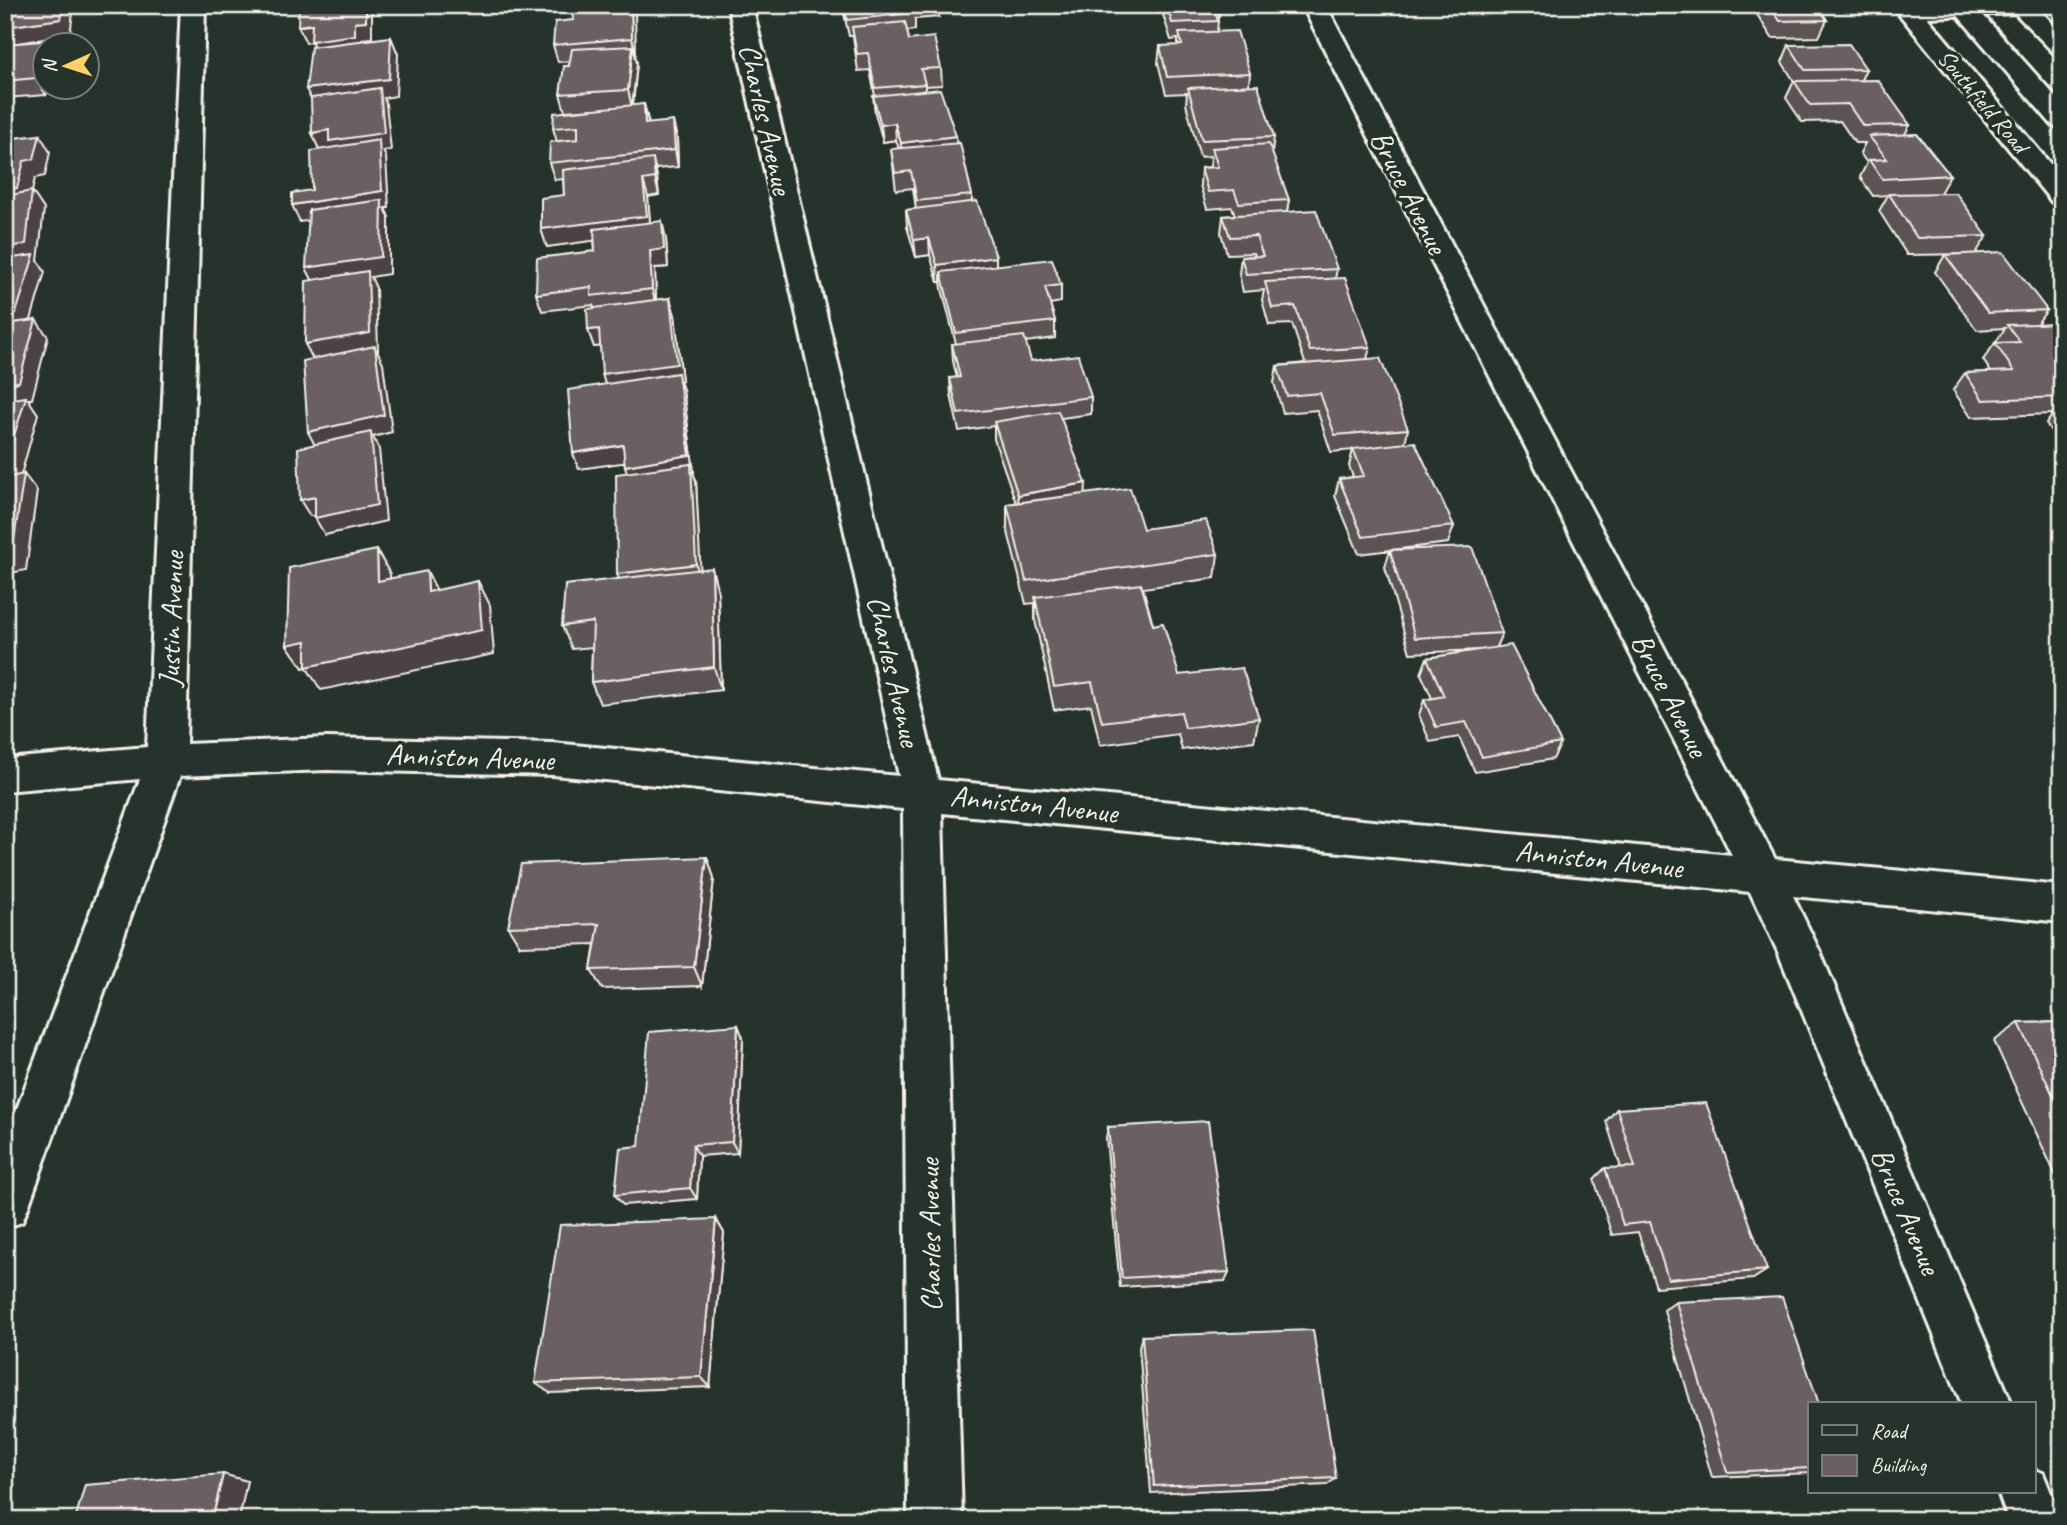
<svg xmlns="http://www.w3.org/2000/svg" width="2067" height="1525" font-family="Caveat,sans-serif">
<rect width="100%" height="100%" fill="#26332d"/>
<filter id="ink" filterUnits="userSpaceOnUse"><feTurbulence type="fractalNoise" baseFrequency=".0143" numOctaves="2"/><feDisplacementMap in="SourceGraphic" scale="14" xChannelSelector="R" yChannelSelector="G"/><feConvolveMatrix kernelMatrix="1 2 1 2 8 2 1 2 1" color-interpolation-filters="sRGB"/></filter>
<g filter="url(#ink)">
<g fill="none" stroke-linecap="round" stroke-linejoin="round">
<g stroke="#f4f1e8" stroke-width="6">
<path id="minor" d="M181,5H205L186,744L326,738L553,743L899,776L728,5H752L938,780L1732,855L1302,5H1326L1775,859L2062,886V922L1793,896L1820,952L2012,1404H1962L1778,952L1750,892L942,813L962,1520H908L903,809L553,775L326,770L180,776L29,1205L22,1222L5,1228V1141L140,779L5,791V759L147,747Z
M1902,5H2035L2062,33V54L2053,52L2015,13L1908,18L1900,16L1896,11Z
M2034,1470L2043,1473L2062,1520H2008L1998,1492H2034Z"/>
</g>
<g stroke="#f4f1e8" stroke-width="6">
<path id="major" d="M1892,5H1917L2062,178V204L2052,202Z
M1949,5H1974L2062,104V128L2053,126Z"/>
</g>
<use href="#minor" fill="#26332d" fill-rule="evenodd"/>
<use href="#major" fill="#26332d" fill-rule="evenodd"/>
</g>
<path fill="#5c5254" stroke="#f4f1e8" stroke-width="2" d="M5,5L70,35L25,42L46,88H50L46,95L5,98Z
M572,5H634L635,11V55L637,63L633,106L644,104L649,124L677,138L678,167L655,169L659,195L648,197L650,223L666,239L668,267L655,268L656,300L675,315L682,381H680L683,390L694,472H693L696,481L700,569L718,592L721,690L600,704L591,682L592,647L572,649L562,626L619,579L617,574L627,472L625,462L579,469L573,453L605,384L600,346L594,347L588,330L594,308L593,305L542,311L536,294L595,251L594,240L547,247L541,229L564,195L563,179L555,180L549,163L557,142L553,128L596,109L565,111L560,94L570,61L558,62L553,45L573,20Z
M842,5H939V17L915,19V30L907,31L909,40L941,68L942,85L925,86V90L956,136L957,144L972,195V202L996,257V266L1061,285V302L1050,304L1055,321V338L1025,342L1031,361L1091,397V414L1061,418L1085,494L1143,529L1218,554L1215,578L1143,588L1153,625L1179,675L1259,718L1254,741L1182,750L1178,734L1100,745L1091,705L1054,710L1035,620V603L1026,604L1007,528V504L1016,503L994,439V426L959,431L951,395L950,378H957L953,361L952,344H956L942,289L941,282H938L930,255L916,257L907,227L906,210L916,209L913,188L896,190L891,149H899L896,140L883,142L875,113L873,96H875L870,70L858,71L853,36H849Z
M1160,5H1220L1219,17H1217L1218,21L1217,32L1250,73L1249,85L1274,137L1272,153L1289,200L1287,212L1337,269L1335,279L1370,347L1367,359L1408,429L1405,443L1454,526L1448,543L1359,554L1335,496L1339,479L1353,477L1349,466L1353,450L1331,452L1317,410L1283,413L1274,383L1277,366L1305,363L1292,324L1269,325L1262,300L1264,290L1243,292L1239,274L1241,257L1255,256L1254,253L1227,254L1221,233L1223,216L1235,215L1232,207L1207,209L1200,185L1201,168L1210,167L1211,156L1200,157L1186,104L1187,93L1166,94L1158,63L1160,46H1178V39L1171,40Z
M1751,5H1817L1827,20L1819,37L1772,38Z
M1789,45L1866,69L1861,80L1910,125L1905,134L1950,175L1940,193L1987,236L1976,253L2047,310L2037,324L2062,323V446L2046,424L2053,414L1971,417L1953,390L1965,373L1991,372L1983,360L1995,343H1996V342L2005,328L1977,330L1935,272L1945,255L1973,254L1907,255L1879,211L1888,195L1873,196L1860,177L1867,163L1860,153L1865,143H1855L1840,121L1802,122L1786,98L1794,81L1782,62Z
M1390,550L1502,633L1496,647L1561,743L1553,759L1475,772L1459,737L1430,742L1419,715L1424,700L1432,698L1421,674L1427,658L1480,650L1410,653L1385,567Z
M707,857L714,878L702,986L602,989L591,970L595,944L520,946L508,927Z
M2062,1022V1189L1994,1041L2019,1023Z
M738,1025L743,1038L738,1153L699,1156L697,1199L623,1205L615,1195L639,1146Z
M1617,1109L1767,1270L1753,1279L1656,1287L1638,1232L1612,1235L1594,1179L1605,1168H1621L1606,1121Z
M1108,1127L1229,1272L1225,1281L1120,1287L1106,1138Z
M716,1219L724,1233L710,1387L550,1393L535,1383Z
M1676,1302L1810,1404V1473L1712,1477L1664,1310Z
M1142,1336L1336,1478L1327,1485L1151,1493L1139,1347Z"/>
<path fill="#4b4245" stroke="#f4f1e8" stroke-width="2" d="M63,5H74L70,35L5,45V27Z
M366,5H370L372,9V38L362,39L361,52L319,58L312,42L306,43L298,26L355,22Z
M631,5H634L635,11L636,55L632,38Z
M391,37L398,54L396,96L384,98L386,104L391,150L383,151L386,157L389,208H385L389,217V274L371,277L376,288L378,350H377L383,363L392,432L373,437L379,449L386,521L325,535L315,518L317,449L308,432L314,361L305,344L315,285L306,268L382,209L300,222L292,205L382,191L319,150L312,133L329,130L384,133L314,106L306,89Z
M633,46L637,63L632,107L628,90Z
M46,58V88H50L46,95L36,78Z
M644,104L648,121L649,141L645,124Z
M673,121L677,138L678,167L675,150Z
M895,123L896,140L883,142L881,125Z
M40,135L50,152L45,176L35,178L29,205L5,208V190Z
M956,136L957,153L902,160L901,143Z
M653,159L657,176L659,195L655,178Z
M643,180L648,197L651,233L547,247L541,229Z
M32,191L44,209L38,261L45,272L28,330L5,333V248Z
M662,221L666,239L668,267L655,268L656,306L652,289L650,251Z
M929,238L930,255L916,257L914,240Z
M996,257V274L941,272V282H938L937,265Z
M670,298L675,315L682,381H680L683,390L694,472H693L696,481L701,580L696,564L630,483L625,466L690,455L607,391L602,374Z
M36,320L48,337L32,399H28L38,414L19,482L5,484V384Z
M599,329L605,346L594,347L588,330Z
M623,445L629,462L579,469L573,453Z
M24,474L37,491L26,570L5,574V555Z
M1086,483L1085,500L1019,512L1018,495Z
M315,497L324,513L310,516L300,500Z
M377,550L390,574L391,605L378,581Z
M712,568L718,592L721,690L714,667Z
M427,571L439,595L428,592Z
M478,581L490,605L494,654L321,690L306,667L303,668L287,645Z
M707,857L714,878L702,986L694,967Z
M738,1025L743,1038L738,1153L732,1142Z
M693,1145L699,1156L697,1199L690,1188Z
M716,1219L724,1233L710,1387L701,1377Z
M223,1474L247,1481L239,1520H212Z"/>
<path fill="#6b5f62" stroke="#f4f1e8" stroke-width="2" d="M5,5H63L61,19L5,27Z
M299,5H366V21L355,22V35L311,41L312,24L298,26Z
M573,5H631L632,38L553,45L555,22L573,20Z
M844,5H912L914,13L847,20Z
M1167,5H1213L1218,21L1172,23Z
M1769,5H1817L1827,20L1780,21Z
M905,22L909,40L934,37L941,68L921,69L925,84L875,88L868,53L857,54L852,27Z
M1237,31L1250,73L1167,77L1160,46L1182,45L1179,33Z
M391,37L389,79L306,89L311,47Z
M54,40L51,46H46V58L36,78L5,81V44Z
M1849,44L1866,69L1805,70L1789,45Z
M633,46L628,90L560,94L564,66H569L572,49Z
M1878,80L1910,125L1863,126L1848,104L1810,105L1794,81Z
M1258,85L1274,137L1202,140L1188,88Z
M380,88L384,133L329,141V130L312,133L311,98Z
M940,89L956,136L901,143L895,123L881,125L873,96Z
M644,104L645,124L673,121L675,150L549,163L550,142L578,139V126L553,128L554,113Z
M1917,134L1950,175L1882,179L1869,160L1887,159L1869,136Z
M40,135L34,159L24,161L17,188L5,190V139Z
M379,140L382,191L292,205V193L312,190L311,151Z
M960,143L972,195L917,201L911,171L895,173L891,149Z
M1269,144L1289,200L1239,203L1234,190L1208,192L1201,168L1218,167L1212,148Z
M653,159L655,178L643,180L647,216L541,229V198L564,195L563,170Z
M32,191L26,244L5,248V196Z
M1956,193L1987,236L1917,238L1889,194Z
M382,200L381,257L306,268L309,210Z
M977,201L996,257L937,265L929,238L914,240L906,210Z
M1316,210L1337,269L1246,274L1241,257L1263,256L1256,236L1230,237L1223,216Z
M662,221L664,249L650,251L652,289L591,296V287L536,294L537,258L595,251L594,229Z
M2003,252L2047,310L1988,313L1945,255Z
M34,255L16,313L5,314V259Z
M1052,259L1061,285L1045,287L1055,321L956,333L941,272Z
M368,271L370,333L305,344L306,281Z
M1345,278L1370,347L1310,351L1295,306L1272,308L1265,282Z
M670,298L677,364L602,374L599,329L588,330L587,309Z
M36,320L19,382L5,384V324Z
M2062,323V397L1983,400L1965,373L2014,371L1995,343L2020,342L2007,325Z
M1024,336L1031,361L1078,355L1091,397L958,414L950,378L960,377L952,344Z
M375,346L384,415L308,432L303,361Z
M1380,358L1408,429L1335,435L1320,393L1287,396L1277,366Z
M678,373L690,455L625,466L623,445L573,453L568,390Z
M26,397L5,465V400Z
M1058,411L1086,483L1018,495L994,422Z
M371,432L377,505L315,518V497L300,500L298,448Z
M1415,442L1454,526L1363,537L1339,479L1364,476L1353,449Z
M691,464L696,564L617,574L616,474Z
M24,474L12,553L5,555V478Z
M1130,488L1143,529L1206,520L1218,554L1026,581L1007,504Z
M1472,547L1502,633L1415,638L1390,550Z
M377,550L378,581L427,571L428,592L478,581L482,630L306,667V641L287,645L289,568Z
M712,568L714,667L591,682L593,622L562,626L565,585Z
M1141,584L1153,625L1163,623L1179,675L1242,668L1259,718L1185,728L1181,712L1102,722L1092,682L1054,687L1035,597Z
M1511,645L1561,743L1482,757L1466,722L1436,727L1424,700L1444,696L1427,658Z
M707,857L694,967L591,970L599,924L508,927L521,864Z
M2062,1022V1114L2019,1023Z
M738,1025L732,1142L693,1145L690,1188L615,1195L620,1148L639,1146L649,1032Z
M1706,1103L1767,1270L1668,1279L1650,1222L1623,1225L1605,1168L1635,1167L1617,1109Z
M1208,1121L1229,1272L1122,1278L1108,1127Z
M716,1219L701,1377L535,1383L560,1225Z
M1782,1297L1819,1404H1810V1468L1727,1472L1676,1302Z
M1313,1330L1336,1478L1154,1486L1142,1336Z
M223,1474L212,1520H75L85,1485Z"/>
</g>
<g text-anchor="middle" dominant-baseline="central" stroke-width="7" stroke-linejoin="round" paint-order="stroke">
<g font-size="24" fill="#f4f1e8" stroke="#26332d">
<text transform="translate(1983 101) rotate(50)">Southfield Road</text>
</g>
<g font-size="30" fill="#f4f1e8" stroke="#26332d">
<text transform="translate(766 119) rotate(77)">Charles Avenue</text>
<text transform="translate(1409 192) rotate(63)">Bruce Avenue</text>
<text transform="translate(171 619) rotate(-88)">Justin Avenue</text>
<text transform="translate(894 671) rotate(77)">Charles Avenue</text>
<text transform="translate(1670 695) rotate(63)">Bruce Avenue</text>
<text transform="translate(470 757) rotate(2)">Anniston Avenue</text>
<text transform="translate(1034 804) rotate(6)">Anniston Avenue</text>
<text transform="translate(1599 859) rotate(6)">Anniston Avenue</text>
<text transform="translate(1906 1211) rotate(67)">Bruce Avenue</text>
<text transform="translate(930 1235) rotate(-91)">Charles Avenue</text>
</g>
</g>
<rect width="2067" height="1525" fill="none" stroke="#26332d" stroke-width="28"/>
<rect x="14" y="14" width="2039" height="1497" fill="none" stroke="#f4f1e8" stroke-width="2.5" filter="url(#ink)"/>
<rect x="1808" y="1402" width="228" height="91" fill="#26332d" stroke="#787f78" stroke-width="2"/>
<rect x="1822" y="1425" width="35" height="10" fill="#26332d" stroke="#787f78" stroke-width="2"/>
<text x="1871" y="1438" font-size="21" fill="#f4f1e8">Road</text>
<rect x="1822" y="1455" width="35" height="21" fill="#6b5f62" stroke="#787f78" stroke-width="2"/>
<text x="1871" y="1472" font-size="21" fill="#f4f1e8">Building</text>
<g transform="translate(66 66) rotate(267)"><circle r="33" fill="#26332d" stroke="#787f78" stroke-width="2"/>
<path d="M0-5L12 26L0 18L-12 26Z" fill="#ffd166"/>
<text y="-10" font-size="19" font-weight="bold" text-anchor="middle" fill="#f4f1e8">N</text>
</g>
</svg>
